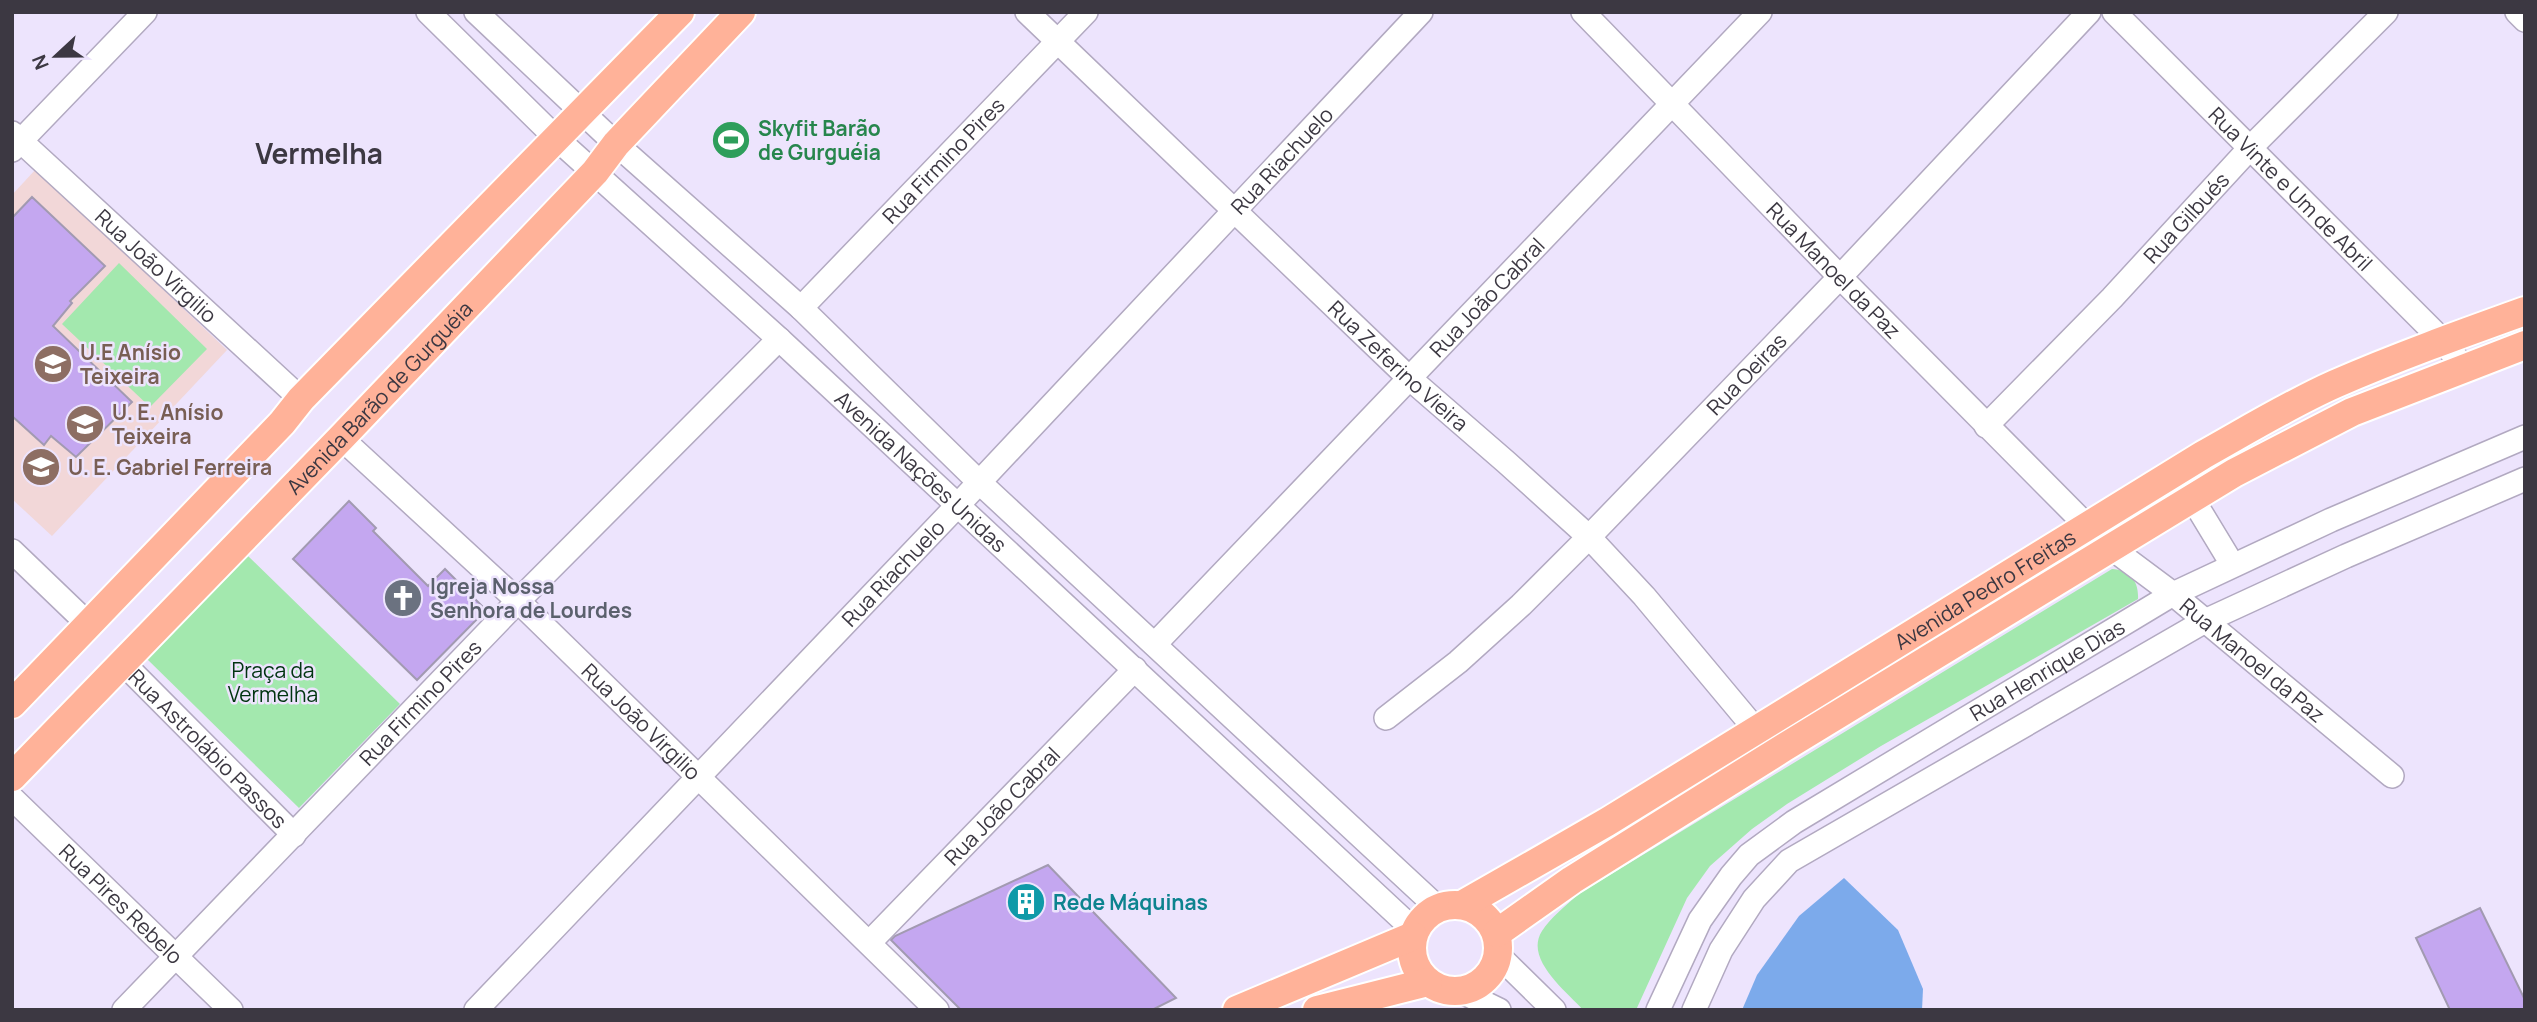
<svg xmlns="http://www.w3.org/2000/svg" width="2537" height="1022" font-family="Manrope,sans-serif">
<rect width="100%" height="100%" fill="#ede4fd"/>
<path fill="#f2d7d8" d="M36,169L227,350L52,536L12,499V195Z"/>
<path fill="#a3e8ae" d="M119,263L207,349L150,407L62,324Z
M247,555L400,704L299,808L147,659Z
M2112,569C2130,570 2139,581 2138,599L1881,746L1787,804L1752,829L1710,866L1687,898L1636,1010H1583C1566,991 1524,959 1542,931C1550,918 1566,906 1577,895Z"/>
<path fill="#7caaeb" d="M1844,878L1898,930L1923,989L1922,1010H1742L1757,975L1799,916Z"/>
<path fill="#c4a7f0" stroke="#a29ab1" stroke-width="2" d="M32,197L105,266L70,301L72,303L53,326L132,402L76,457L51,436L44,445L12,416V218Z
M349,501L376,528L373,531L428,586L445,569L486,610L417,680L293,559Z
M1048,865L1176,998L1152,1010H961L891,940L895,936Z
M2480,908L2525,1000V1010H2450L2416,938Z"/>
<g fill="none" stroke-linecap="round" stroke-linejoin="round">
<g stroke="#b2a9c1" stroke-width="26">
<g id="minor">
<path id="s1" d="M428,12L557,139L779,339L1415,931"/>
<path d="M476,12L616,144L801,308L979,482L1438,908"/>
<path id="s2" d="M1027,12L1408,377L1506,462L1589,537L1644,596L1756,730"/>
<path id="s3" d="M1583,12L1840,277L2088,527L2110,547L2173,594L2392,776"/>
<path id="s4" d="M2114,12L2442,340L2465,369"/>
<path d="M2517,12L2525,20"/>
<path id="s5" d="M12,133L301,399"/>
<path d="M12,150L145,12"/>
<path id="s6" d="M801,308L1086,12"/>
<path id="s7" d="M1986,426L2112,298L2250,148L2386,12"/>
<path id="s8" d="M341,438L518,601L937,1010"/>
<path d="M2192,498L2232,564"/>
<path d="M12,551L88,624"/>
<path id="s9" d="M1155,644L1760,12"/>
<path id="s10" d="M122,662L294,835"/>
<path id="s11" d="M1386,718L1458,662L1521,605L1589,537L1840,277L2089,12"/>
<path id="s12" d="M12,798L231,1010"/>
<path id="s13" d="M869,943L1135,669"/>
<path d="M1498,955L1554,1010"/>
<path d="M1460,991L1499,1010"/>
<path id="s14" d="M124,1010L518,601L779,339"/>
<path id="s15" d="M476,1010L957,506L1421,12"/>
<path id="s16" d="M1658,1010L1700,920L1731,876L1749,855L1794,822L2173,594L2331,520L2525,437"/>
<path d="M1694,1010L1721,950L1754,899L1789,861L2205,621L2346,556L2525,479"/>
</g>
</g>
<g stroke="#fff" stroke-width="32">
<g id="major">
<path d="M12,704L282,423L301,399L680,12"/>
<path id="s17" d="M12,777L341,438L595,172L616,144L741,12"/>
<circle cx="1455" cy="948" r="43"/>
<path id="s18" d="M1462,905L1607,822L2203,455C2246,431 2290,404 2335,384C2397,357 2461,334 2525,311"/>
<path d="M1497,933L1572,880L1783,748L2234,473L2352,412L2525,345"/>
<path d="M1237,1010L1413,936"/>
<path d="M1317,1010L1428,982"/>
</g>
</g>
<use href="#minor" stroke="#fff" stroke-width="23"/>
<use href="#major" stroke="#ffb299" stroke-width="28"/>
</g>
<defs>
<g id="stadium-disc" transform="scale(2.0125)"><circle r="9.5" fill="#2e9e5b" stroke="#ede4fd"/><path d="M0-5a6.5 5 0 1 0 0 10a6.5 5 0 1 0 0-10ZM-3.5-1.8h7v3.6h-7Z" fill="#fff"/></g>
<g id="school-disc" transform="scale(2.0125)"><circle r="9.5" fill="#8d6e63" stroke="#ede4fd"/><path d="M0-5L7-2L0 1L-7-2ZM-4 1L0 2.5L4 1V4Q0 6-4 4Z" fill="#fff"/></g>
<g id="church-disc" transform="scale(2.0125)"><circle r="9.5" fill="#6b7280" stroke="#ede4fd"/><path d="M-1.2-6h2.4v3.5h3.3v2.4h-3.3V6h-2.4V-.1h-3.3v-2.4h3.3Z" fill="#fff"/></g>
<g id="building-disc" transform="scale(2.0125)"><circle r="9.5" fill="#0f9aa8" stroke="#ede4fd"/><path d="M-4-6H4V6H1V3H-1V6H-4ZM-2.5-4.3h1.7v1.8h-1.7ZM.8-4.3h1.7v1.8H.8ZM-2.5-1h1.7V.8h-1.7ZM.8-1h1.7V.8H.8Z" fill="#fff"/></g>
</defs>
<g fill-rule="evenodd">
<use href="#stadium-disc" x="731" y="140"/>
<use href="#school-disc" x="53" y="364"/>
<use href="#school-disc" x="85" y="424"/>
<use href="#school-disc" x="41" y="467"/>
<use href="#church-disc" x="403" y="598"/>
<use href="#building-disc" x="1026" y="902"/>
</g>
<g text-anchor="middle" dominant-baseline="central" stroke-width="5" stroke-linejoin="round" paint-order="stroke">
<g font-size="21" font-weight="bold" fill="#27864d" stroke="#ede4fd" text-anchor="start">
<text x="758" y="128">Skyfit Barão<tspan x="758" dy="24">de Gurguéia</tspan></text>
</g>
<g font-size="21" fill="#3c3842" stroke="#ede4fd">
<text stroke="none"><textPath href="#s6" startOffset="205">Rua Firmino Pires</textPath></text>
<text stroke="none"><textPath href="#s15" startOffset="1171">Rua Riachuelo</textPath></text>
<text stroke="none"><textPath href="#s4" startOffset="250">Rua Vinte e Um de Abril</textPath></text>
<text stroke="none"><textPath href="#s7" startOffset="289">Rua Gilbués</textPath></text>
<text stroke="none"><textPath href="#s5" startOffset="196">Rua João Virgilio</textPath></text>
<text stroke="none"><textPath href="#s3" startOffset="360">Rua Manoel da Paz</textPath></text>
<text stroke="none"><textPath href="#s9" startOffset="480">Rua João Cabral</textPath></text>
<text stroke="none"><textPath href="#s2" startOffset="513">Rua Zeferino Vieira</textPath></text>
<text stroke="none"><textPath href="#s11" startOffset="499">Rua Oeiras</textPath></text>
<text stroke="none"><textPath href="#s17" startOffset="528">Avenida Barão de Gurguéia</textPath></text>
<text stroke="none"><textPath href="#s1" startOffset="674">Avenida Nações Unidas</textPath></text>
<text stroke="none"><textPath href="#s15" startOffset="604">Rua Riachuelo</textPath></text>
<text stroke="none"><textPath href="#s18" startOffset="611">Avenida Pedro Freitas</textPath></text>
<text stroke="none"><textPath href="#s3" startOffset="933">Rua Manoel da Paz</textPath></text>
<text stroke="none"><textPath href="#s16" startOffset="532">Rua Henrique Dias</textPath></text>
<text stroke="none"><textPath href="#s14" startOffset="427">Rua Firmino Pires</textPath></text>
<text stroke="none"><textPath href="#s8" startOffset="413">Rua João Virgilio</textPath></text>
<text stroke="none"><textPath href="#s10" startOffset="122">Rua Astrolábio Passos</textPath></text>
<text stroke="none"><textPath href="#s13" startOffset="191">Rua João Cabral</textPath></text>
<text stroke="none"><textPath href="#s12" startOffset="152">Rua Pires Rebelo</textPath></text>
</g>
<g font-size="21" font-weight="bold" fill="#785e54" stroke="#ede4fd" text-anchor="start">
<text x="80" y="352">U.E Anísio<tspan x="80" dy="24">Teixeira</tspan></text>
<text x="112" y="412">U. E. Anísio<tspan x="112" dy="24">Teixeira</tspan></text>
<text x="68" y="467">U. E. Gabriel Ferreira</text>
</g>
<g font-size="21" font-weight="bold" fill="#5b616d" stroke="#ede4fd" text-anchor="start">
<text x="430" y="586">Igreja Nossa<tspan x="430" dy="24">Senhora de Lourdes</tspan></text>
</g>
<g font-size="21" fill="#003410" stroke="#ede4fd">
<text x="273" y="670">Praça da<tspan x="273" dy="24">Vermelha</tspan></text>
</g>
<g font-size="21" font-weight="bold" fill="#0d838f" stroke="#ede4fd" text-anchor="start">
<text x="1053" y="902">Rede Máquinas</text>
</g>
<g font-size="28" font-weight="bold" fill="#3c3842" stroke="#ede4fd">
<text x="319" y="153">Vermelha</text>
</g>
</g>
<rect width="2537" height="1022" fill="none" stroke="#3c3842" stroke-width="28"/>
<g transform="translate(56 56) rotate(248)" stroke="#ede4fd" stroke-width="5" paint-order="stroke">
<path d="M0-5L12 26L0 18L-12 26Z" fill="#3c3842"/>
<text y="-10" font-size="19" font-weight="bold" text-anchor="middle" fill="#3c3842">N</text>
</g>
</svg>
